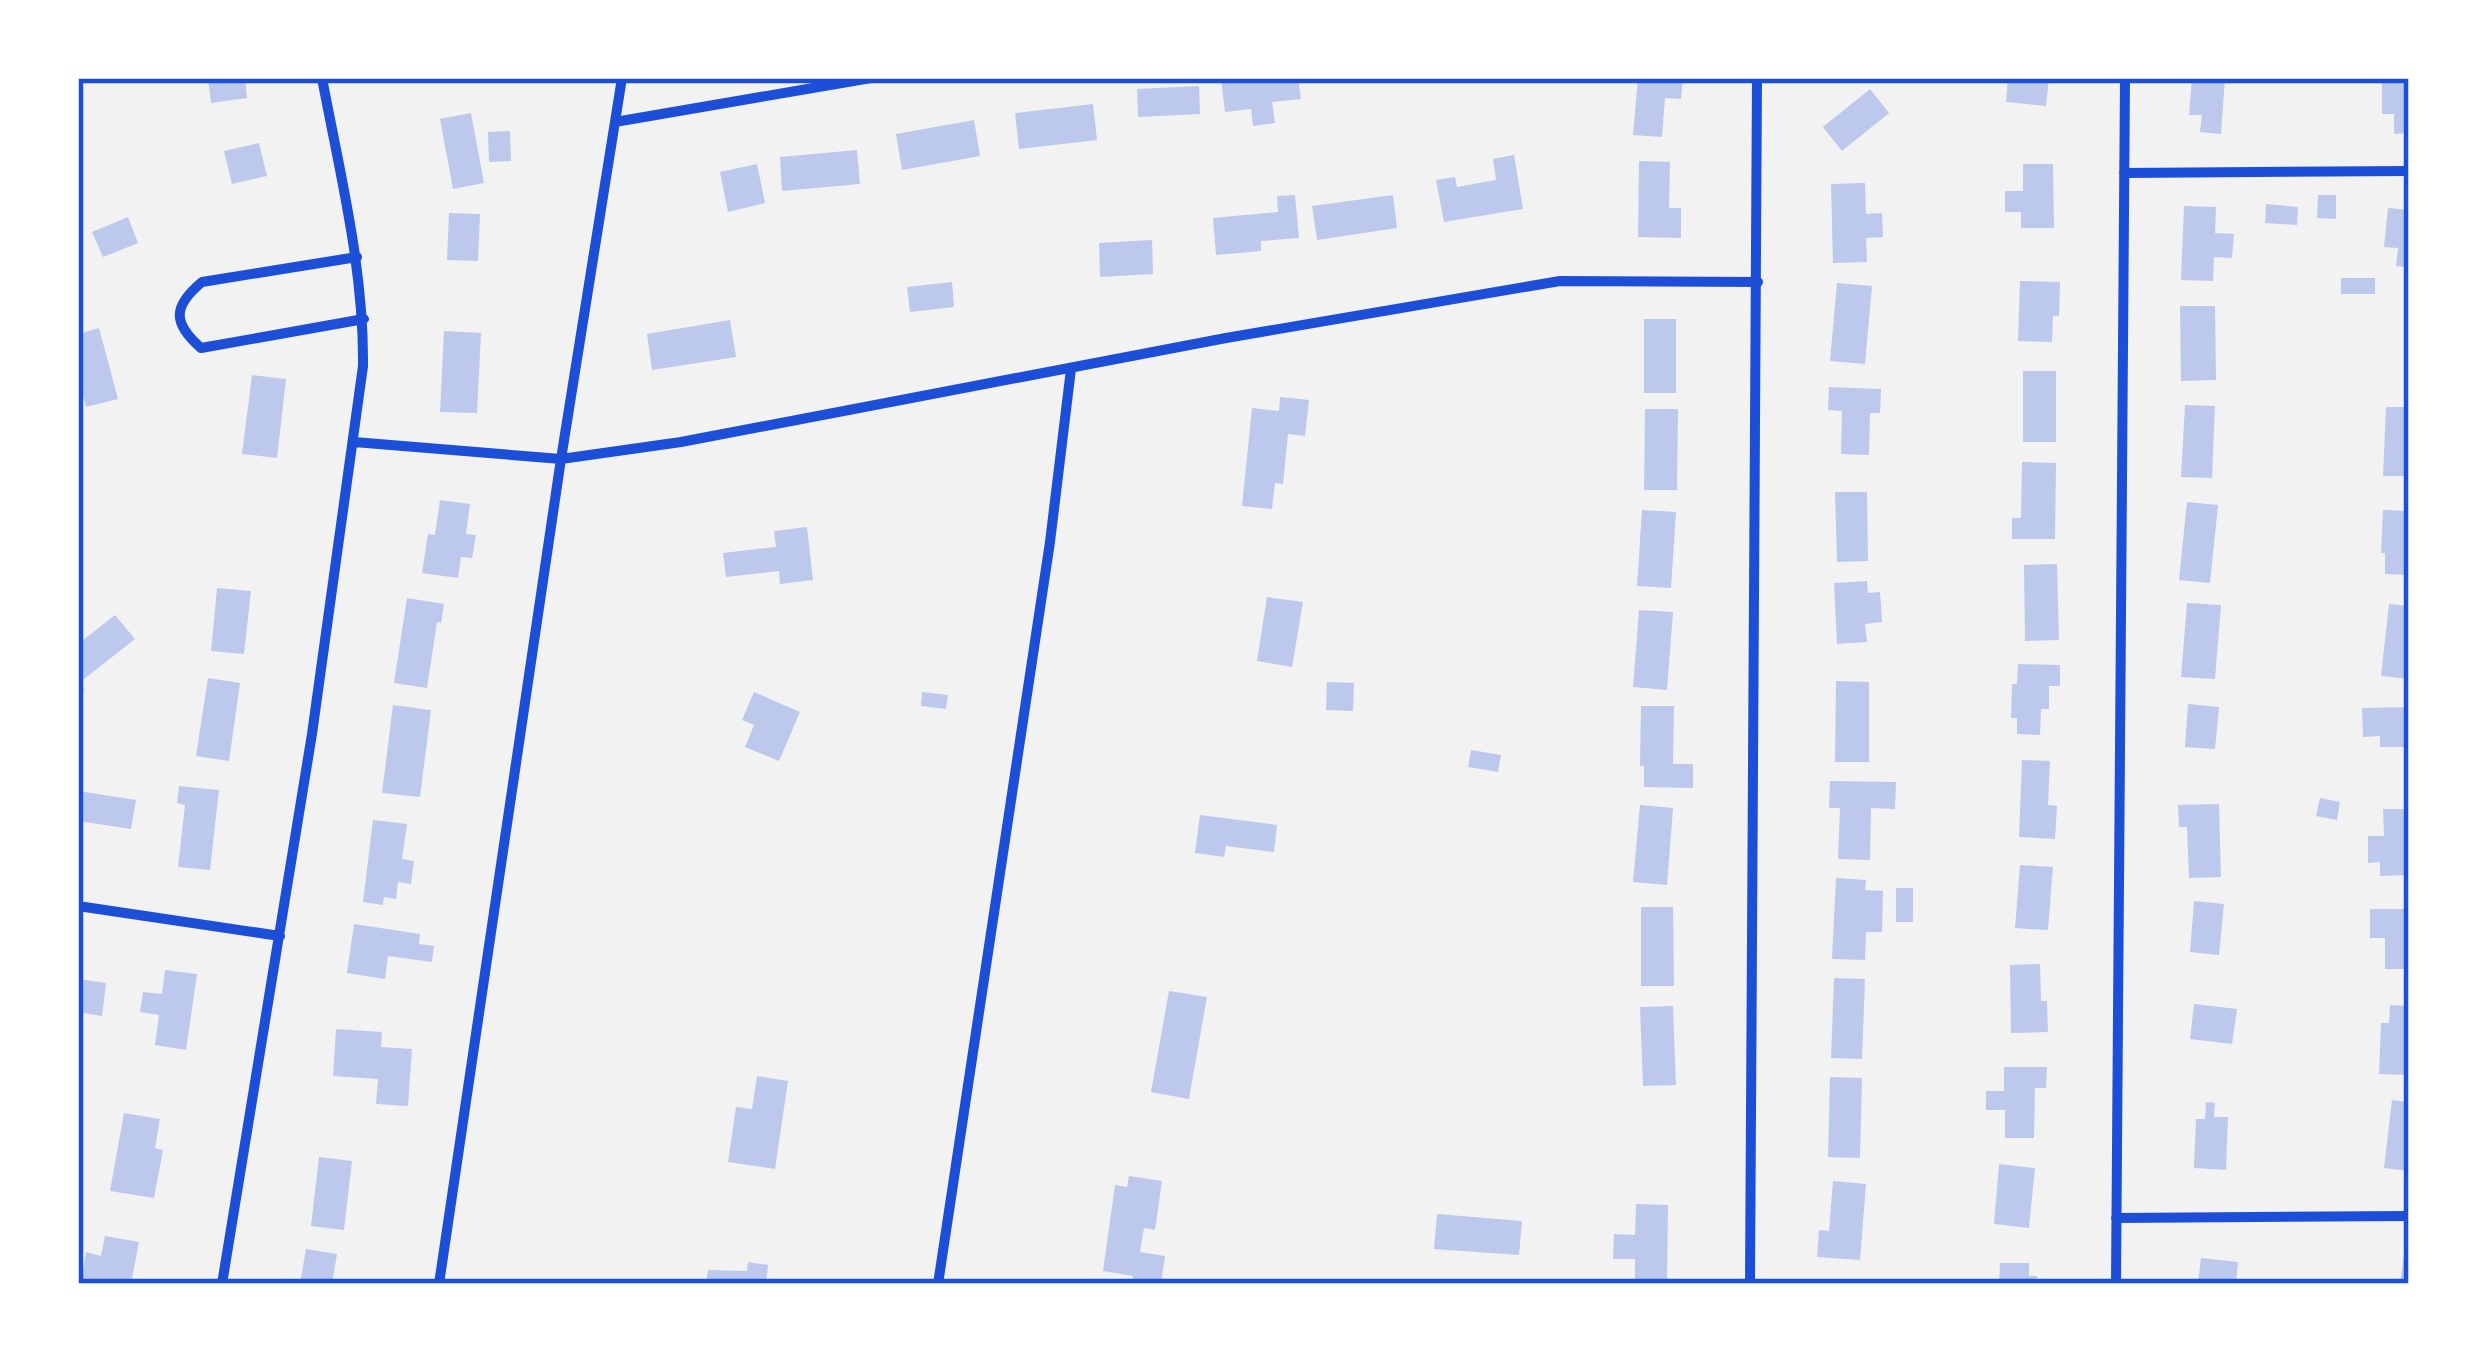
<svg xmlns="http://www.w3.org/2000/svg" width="2487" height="1362" font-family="'Alegreya Sans',sans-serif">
<rect width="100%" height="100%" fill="#f2f2f2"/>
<path fill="#bdc9ec" d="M208,78H245L247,98L211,103Z
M1221,78H1298L1301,99L1272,102L1275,123L1253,126L1251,109L1225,112Z
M1638,78H1683L1681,99L1665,98L1662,137L1633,135Z
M2008,78H2049L2046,106L2006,102Z
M2192,78H2225L2221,134L2200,132L2202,115H2189Z
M2382,78H2409V133L2394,134V114H2382Z
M1199,86L1200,114L1138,117L1137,89Z
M1870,89L1889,113L1842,151L1823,127Z
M1093,104L1097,140L1019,149L1015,113Z
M471,113L484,183L453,189L440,119Z
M974,120L980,156L902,170L896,134Z
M510,131L511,161L489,162L488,132Z
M259,143L267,176L232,184L224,151Z
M857,150L860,184L782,191L780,157Z
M1514,155L1523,209L1444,222L1436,180L1455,177L1457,187L1496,180L1493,159Z
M1639,161L1670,162L1669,208H1681V238L1638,237Z
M757,164L765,203L728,212L720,172Z
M2023,164H2053L2054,228H2021V212H2005V191H2023Z
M1865,183L1866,214L1882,213L1883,237L1866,238L1867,262L1833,263L1831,184Z
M1295,195L1299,238L1261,241V251L1216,255L1213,218L1278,212L1277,196Z
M1393,195L1397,228L1317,240L1312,206Z
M2318,195H2336V219L2317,218Z
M2266,204L2298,207L2297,225L2265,223Z
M2184,206L2216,207L2215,233L2234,234L2232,258L2214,257L2213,281L2181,280Z
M2388,208L2409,210V268L2396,266L2398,248L2384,247Z
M449,213L480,214L478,261L447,260Z
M128,217L138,243L103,257L92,232Z
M1152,240L1153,274L1100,277L1099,243Z
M2341,278H2375V294H2341Z
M2020,281L2060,282L2059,316H2053L2052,342L2018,341Z
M952,282L954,307L910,312L907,287Z
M1837,283L1872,286L1865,364L1830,361Z
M2180,306H2215L2216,380L2181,381Z
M1644,319H1676V393H1644Z
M730,320L736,357L652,370L647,334Z
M99,328L118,399L86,407L78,375V334Z
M444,331L481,333L477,413L440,412Z
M2023,371H2056V442H2023Z
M252,375L286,379L277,458L242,454Z
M1829,387L1881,389L1880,413H1870L1869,455L1841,454L1842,411L1828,410Z
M1280,397L1309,400L1305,436L1288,434L1283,484L1275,483L1272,509L1242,506L1252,408L1279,411Z
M2185,405L2215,406L2212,478L2181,477Z
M2386,407H2409V476H2383Z
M1645,409H1678L1677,490H1644Z
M2022,462L2056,463L2055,539H2012V518H2021Z
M1835,492H1867L1868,561L1837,562Z
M440,500L470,504L466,534L476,535L472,558L461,557L458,578L422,573L428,534L435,535Z
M2187,502L2218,505L2210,583L2179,580Z
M1642,510L1676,512L1671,588L1637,586Z
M2383,510L2409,511V575L2385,574V553H2381Z
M807,527L813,580L780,584L779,571L726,577L723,553L776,547L774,531Z
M2057,564L2059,640L2025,641L2024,565Z
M1867,581L1868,593L1880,592L1882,622L1865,624L1867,642L1837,644L1834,583Z
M217,588L251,591L244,654L211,651Z
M1267,597L1303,602L1292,667L1257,661Z
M407,598L444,604L441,623L437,622L427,688L394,683Z
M2187,603L2221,605L2215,679L2181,677Z
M2389,604L2409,606V679L2381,676Z
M1639,610L1673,612L1667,690L1633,687Z
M115,615L135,639L79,683L85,690L78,695V644Z
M2018,664L2060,665V686H2049V709H2041L2040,735L2017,734V718H2011L2012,684H2017Z
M208,678L240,683L229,761L196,756Z
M1836,681L1869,682V762H1835Z
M1327,682L1354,683L1353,711L1326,710Z
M754,692L800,712L779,761L745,747L754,725L742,720Z
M922,692L948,695L946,709L921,706Z
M2188,704L2219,707L2215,749L2185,747Z
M393,705L431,710L420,797L382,793Z
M1641,706H1674L1673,764H1693V788L1644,787V766H1640Z
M2409,707V747H2380V736L2363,737L2362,708Z
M1471,750L1501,755L1498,772L1468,767Z
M2022,760L2050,761L2048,805L2057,806L2055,839L2019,837Z
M1830,781L1896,782L1895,809L1871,808L1870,860L1838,859L1840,808H1829Z
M179,786L219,790L210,870L178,867L185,805L177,803Z
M78,791L136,800L131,829L78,821Z
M2320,798L2340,802L2337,820L2316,816Z
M2219,804L2221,877L2189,878L2187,827H2179L2178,805Z
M1640,805L1673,808L1667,885L1633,882Z
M2383,809H2409V875L2380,876V862L2368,863V836H2384Z
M1200,815L1277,825L1274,852L1226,846L1224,857L1195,853Z
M373,820L407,824L402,859L414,861L411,884L398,882L396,899L384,897L383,905L363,902Z
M2020,865L2053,867L2048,930L2015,928Z
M1836,878L1866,880L1865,890L1883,891L1882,932H1866L1865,960L1832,959Z
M1896,888H1913V922H1896Z
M2194,901L2224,904L2219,955L2190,952Z
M1641,907H1673L1674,986H1641Z
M2370,909H2409V969H2385V938H2370Z
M354,924L420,934L419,944L434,946L432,962L388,956L385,979L347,973Z
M2040,964L2041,1001H2047L2048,1032L2011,1033L2010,965Z
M165,970L197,974L186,1050L155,1045L159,1015L140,1012L143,992L162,994Z
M1834,978L1865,979L1862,1059L1831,1058Z
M78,979L106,983L102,1016L78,1012Z
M1169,991L1207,997L1189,1099L1151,1092Z
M2194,1004L2237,1009L2232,1044L2190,1039Z
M2390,1005L2409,1006V1075L2379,1074L2381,1023H2389Z
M1673,1006L1676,1085L1643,1086L1640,1007Z
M336,1029L382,1032L381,1047L412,1049L408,1106L376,1104L378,1079L333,1076Z
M2004,1067H2047L2046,1088H2035L2034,1138H2005V1110H1986V1091H2004Z
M757,1076L788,1081L775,1169L728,1162L736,1107L752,1109Z
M1830,1077L1862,1078L1860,1158L1828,1157Z
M2392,1100L2409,1102V1171L2384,1168Z
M2206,1102L2215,1103L2214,1117H2228L2226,1170L2194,1168L2196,1119H2205Z
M124,1113L160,1119L155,1148L163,1150L154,1198L110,1191Z
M319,1157L352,1161L344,1230L311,1226Z
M1999,1164L2035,1168L2029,1228L1994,1224Z
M1129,1176L1162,1181L1155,1230L1144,1228L1140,1252L1165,1256L1161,1284L1132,1283L1133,1276L1103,1271L1115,1185L1127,1187Z
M1833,1181L1866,1184L1860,1260L1817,1257L1819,1230L1829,1231Z
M1636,1204L1668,1205L1667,1282L1635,1281V1259H1613L1614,1234L1635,1235Z
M1437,1214L1522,1221L1519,1255L1434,1249Z
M105,1236L139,1242L131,1284L81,1283L86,1252L101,1256Z
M306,1249L337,1254L332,1284H300Z
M2404,1255L2409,1256V1284H2400Z
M2201,1258L2238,1262L2236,1284H2198Z
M748,1262L768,1265L766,1284H706L708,1270L747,1271Z
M2000,1263H2029V1276H2037V1284H1999Z"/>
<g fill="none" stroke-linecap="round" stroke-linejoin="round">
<path stroke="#1d4ed8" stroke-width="10" d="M615,122L871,78
M2124,173L2409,171
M357,257L202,282C173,306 172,323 201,348L364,319
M354,442L561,459L681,442L1226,338L1560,281L1758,282
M78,906L280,936
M2116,1218L2409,1216
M222,1284L312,734L363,366C364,268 340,174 322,78
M439,1284L561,459L622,78
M938,1284L1050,542L1071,369
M1750,1284L1757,78
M2116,1284L2125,78"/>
</g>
<rect width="2487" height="1362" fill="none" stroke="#ffffff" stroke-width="162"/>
<rect x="81" y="81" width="2325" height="1200" fill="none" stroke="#1d4ed8" stroke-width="4.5"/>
</svg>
